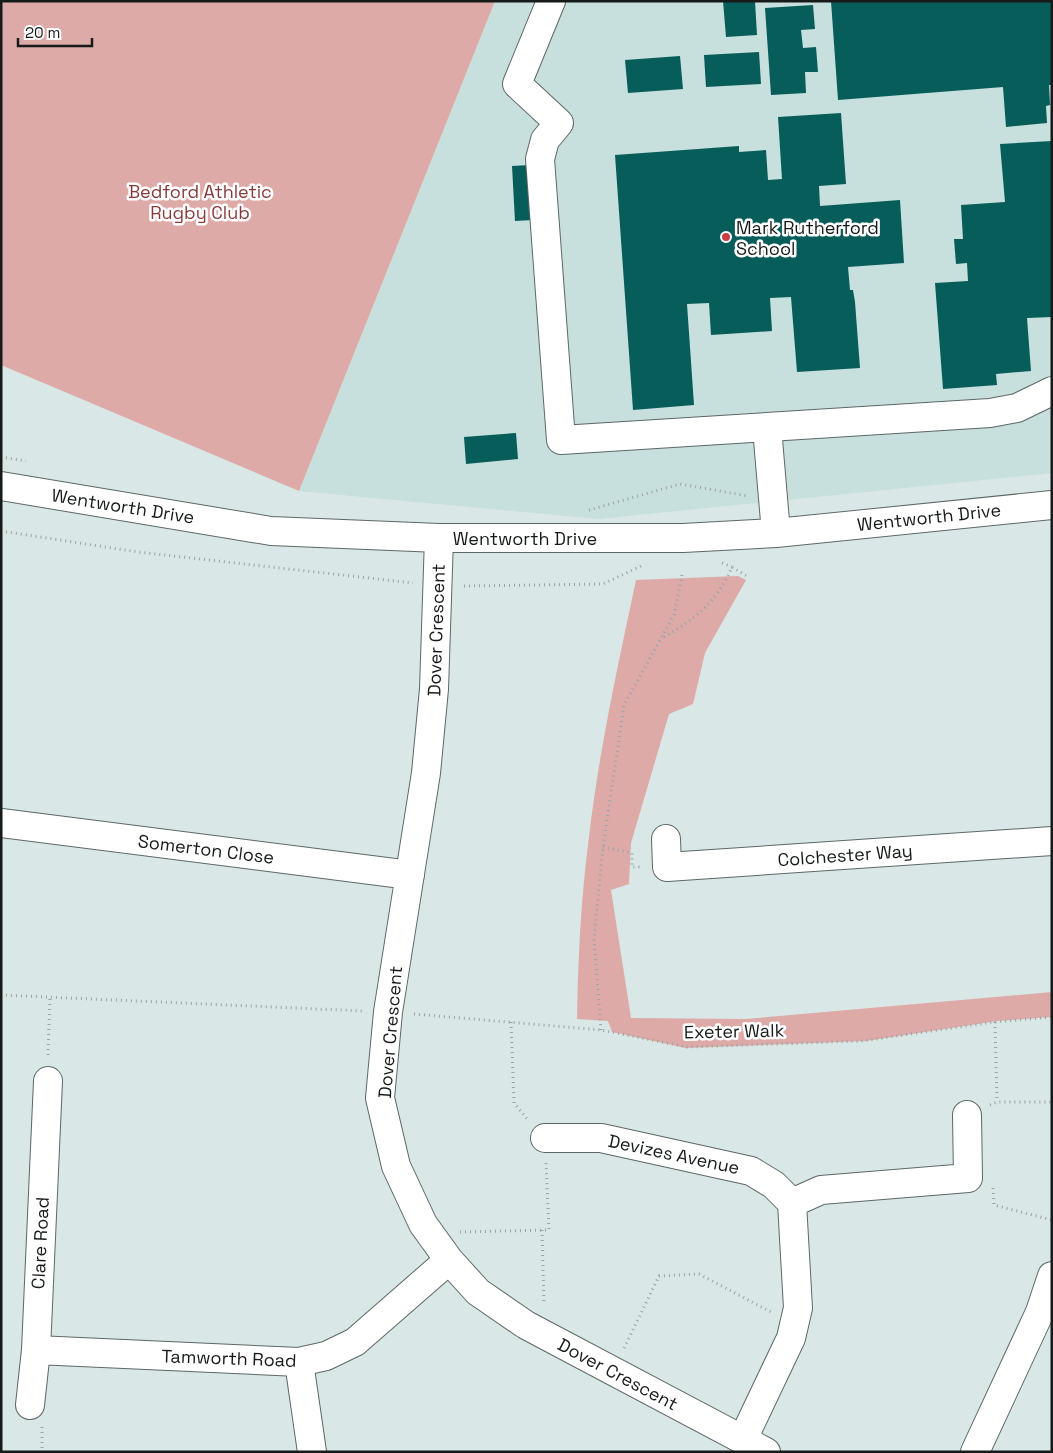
<svg xmlns="http://www.w3.org/2000/svg" width="1053" height="1453" font-family="'Space Grotesk',sans-serif">
<rect width="100%" height="100%" fill="#d9e7e6"/>
<path fill="#c7dfdd" d="M495,1H1052V473L598,519L299,491Z"/>
<path fill="#ddaaa8" d="M1,1H495L299,491L1,365Z
M738,576L746,580L705,653L693,704L669,714L631,843L629,884L611,890L631,1018L746,1019L1052,992V1017L997,1021L866,1041L686,1048L612,1032L608,1021L577,1019C578,958 581,898 589,837C599,751 618,665 636,580Z"/>
<path fill="#075d59" d="M723,1H755L757,35L726,37Z
M831,1H1052V85H1049L1050,105L1046,106L1047,123L1006,127L1003,87L838,100Z
M813,5L815,29L801,30L803,48L816,47L818,72H805L806,93L771,95L765,8Z
M759,52L761,84L706,87L704,55Z
M680,56L683,89L628,93L625,60Z
M841,113L846,184L819,186L820,206L900,200L904,263L848,267L850,290H853L855,302L860,368L797,372L791,297L770,298L772,331L711,335L709,303L687,304L694,405L633,410L615,155L739,146V152L766,150L768,180L782,179L778,117Z
M1052,141V317L1027,318L1031,371L996,374L997,385L943,389L935,283L968,281L967,263L956,264L954,239H963L961,205L1005,202L1000,144Z
M530,165L533,220L515,221L512,166Z
M516,433L518,459L466,464L464,437Z"/>
<g fill="none" stroke-linecap="round" stroke-linejoin="round">
<g stroke="#5c6867" stroke-width="30">
<path id="minor" d="M551,1L517,84L559,123L545,140L540,159L561,440L990,413L1017,408L1052,391
M767,428L776,533
M1,486L271,531L439,538H683L776,533L1052,505
M439,538L434,689L426,773L388,1012L380,1098L396,1166L423,1224L449,1260L478,1292L526,1325L766,1452
M1,823L410,875
M666,839L667,867L1052,841
M545,1138H601L751,1171L774,1185L792,1203L798,1308L791,1338L743,1439
M792,1203L821,1190L968,1178L967,1115
M36,1350L299,1362L326,1356L355,1342L449,1260
M299,1362L312,1452
M30,1405L36,1350L48,1081
M975,1452L1040,1312L1052,1276"/>
</g>
<path stroke="#98a3a2" stroke-width="3" stroke-dasharray="1 4" stroke-linecap="butt" d="M1,457L26,461
M589,510L680,484L748,496
M1,531L138,552L413,583
M722,563L732,567
M464,586L603,584L643,565
M664,637C695,619 717,602 732,567L747,576
M603,847L632,853V867H642
M1,995L363,1011
M414,1014L601,1030L687,1047L862,1041L995,1022L1052,1017
M511,1022L514,1103L528,1120
M995,1022L997,1102
M601,1030L594,939L603,847L624,705L674,615L682,575
M48,1055L50,996
M990,1105L997,1102H1052
M993,1188L994,1205L1052,1220
M542,1230L544,1305
M460,1232L549,1230L546,1163
M624,1348L659,1276L699,1274L771,1312
M42,1427V1452"/>
<use href="#minor" stroke="#fff" stroke-width="28"/>
</g>
<circle fill="#cc3c45" stroke="#fff" stroke-width="2" cx="726" cy="237" r="5"/>
<g text-anchor="middle" dominant-baseline="central" stroke-width="5" stroke-linejoin="round" paint-order="stroke">
<g font-size="18" fill="#853b3b" stroke="#fff">
<text x="200" y="191">Bedford Athletic<tspan x="200" dy="21">Rugby Club</tspan></text>
</g>
<g font-size="18" fill="#161b1a" stroke="#fff" text-anchor="start">
<text x="736" y="227">Mark Rutherford<tspan x="736" dy="21">School</tspan></text>
</g>
<g font-size="18" fill="#161b1a" stroke="#fff">
<text transform="translate(123 506) rotate(9)">Wentworth Drive</text>
<text transform="translate(929 517) rotate(-6)">Wentworth Drive</text>
<text x="525" y="538">Wentworth Drive</text>
<text transform="translate(436 630) rotate(-88)">Dover Crescent</text>
<text transform="translate(206 849) rotate(7)">Somerton Close</text>
<text transform="translate(845 855) rotate(-4)">Colchester Way</text>
<text transform="translate(734 1031) rotate(-1)">Exeter Walk</text>
<text transform="translate(390 1032) rotate(-85)">Dover Crescent</text>
<text transform="translate(674 1154) rotate(12)">Devizes Avenue</text>
<text transform="translate(40 1243) rotate(-87)">Clare Road</text>
<text transform="translate(229 1358) rotate(2)">Tamworth Road</text>
<text transform="translate(618 1374) rotate(28)">Dover Crescent</text>
</g>
</g>
<rect width="1053" height="1453" fill="none" stroke="#161b1a" stroke-width="5"/>
<path d="M18 38v8h74v-8" fill="none" stroke="#161b1a" stroke-width="2.5"/>
<text x="25" y="38" font-size="15" fill="#161b1a" stroke="#ffffff" stroke-width="4" paint-order="stroke">20 m</text>
</svg>
